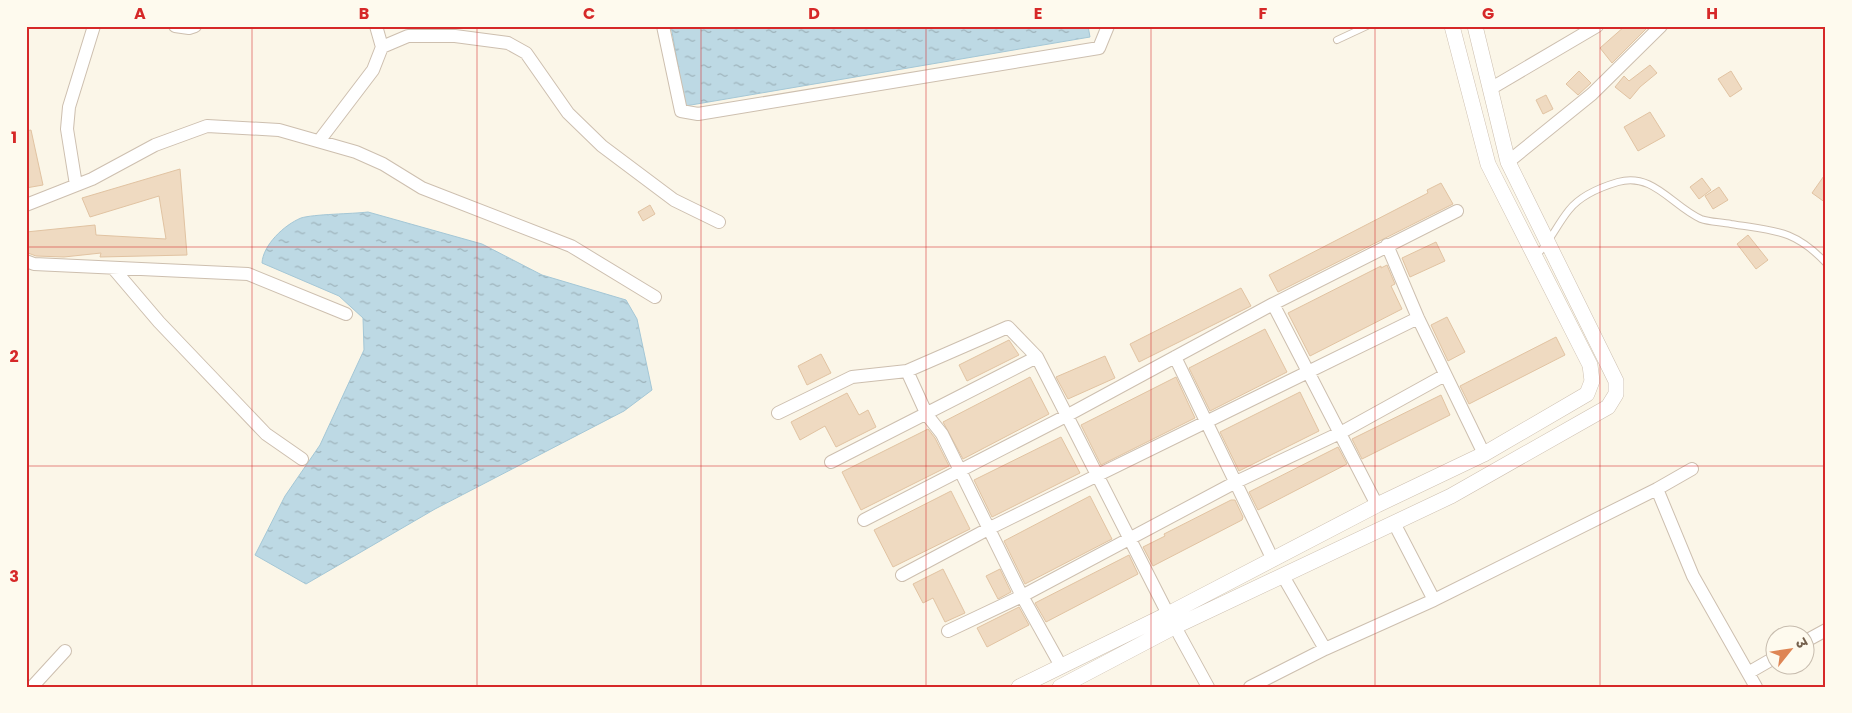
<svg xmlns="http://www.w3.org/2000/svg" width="1852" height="713" font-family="Poppins,'Noto Sans Devanagari',sans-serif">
<defs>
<pattern id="water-ripples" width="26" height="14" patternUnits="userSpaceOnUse" patternTransform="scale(1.25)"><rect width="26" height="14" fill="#bdd9e4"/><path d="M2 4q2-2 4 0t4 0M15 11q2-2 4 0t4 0" fill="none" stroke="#9eb3bb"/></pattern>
</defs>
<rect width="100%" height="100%" fill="#fbf6e8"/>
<path fill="url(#water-ripples)" stroke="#a4c7d6" d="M671,26H1088L1090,37L685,106Z
M368,212L482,244L542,275L626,300L637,319L652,390L624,411L435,509L306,584L255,555L285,496L320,445L364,350L363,318L339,296L262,263C263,245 284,225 301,218C314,214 352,214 368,212Z"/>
<path fill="#efdac1" stroke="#e1c3a2" d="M1625,26H1649L1612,63L1600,48Z
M1650,65L1657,73L1640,87L1630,99L1615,87L1624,76L1629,81Z
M1579,71L1591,83L1578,95L1566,84Z
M1731,71L1742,89L1730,97L1718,79Z
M1546,95L1553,109L1543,114L1536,100Z
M1650,112L1665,136L1638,151L1624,127Z
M31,130L43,185L26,188V131Z
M180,169L187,255L100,257L101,253L64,257L36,256L28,253L26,232L95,225L96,235L166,239L159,196L90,217L82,198Z
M1826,173V203L1812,193Z
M1702,178L1711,190L1699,199L1690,187Z
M1441,183L1453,204L1278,292L1269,275L1428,193L1427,190Z
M1719,187L1728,200L1713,209L1705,196Z
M650,205L655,214L643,221L638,212Z
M1748,235L1768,260L1756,269L1737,244Z
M1436,242L1445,261L1410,277L1402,258Z
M1387,265L1395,284L1391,286L1402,309L1310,356L1288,313L1381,266V268Z
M1241,288L1251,306L1139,362L1130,344Z
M1447,317L1465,352L1448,361L1431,325Z
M1265,329L1287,372L1210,411L1189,368Z
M1556,337L1565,355L1469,404L1460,386Z
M1009,340L1019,355L967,381L959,365Z
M821,354L831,373L807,385L798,366Z
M1105,356L1115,378L1068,399L1056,377Z
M1030,377L1049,414L963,459L943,422Z
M1176,377L1195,418L1101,465L1081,425Z
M1300,392L1319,431L1239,471L1220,432Z
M847,393L859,415L868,410L876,427L836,447L825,426L800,440L791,422Z
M1441,395L1450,415L1362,459L1352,439Z
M928,429L935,438L949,466L861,510L842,472Z
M1061,437L1080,473L992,517L974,480Z
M1338,447L1347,464L1258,510L1249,492Z
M951,491L970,529L893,567L874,530Z
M1090,496L1112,539L1025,584L1004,541Z
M1231,500H1235L1243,517L1242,520L1153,566L1143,547L1165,536L1164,534Z
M1129,555L1138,574L1046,622L1035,603Z
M943,569L965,613L945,622L933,598L923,603L913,584Z
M1000,569L1011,592L998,599L986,576Z
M1019,607L1029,625L987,647L977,628Z"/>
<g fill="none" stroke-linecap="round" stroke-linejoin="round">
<g stroke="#cdbfaf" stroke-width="8">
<path id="service" d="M1337,40L1367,26
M1536,256C1551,241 1556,226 1569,210C1580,196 1601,187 1618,182C1653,172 1672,206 1701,219C1709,222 1721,222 1731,224C1774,231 1794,229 1826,263"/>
</g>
<g stroke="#cdbfaf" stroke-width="14">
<path id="minor" d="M175,26L189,28L195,26
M376,26L382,47
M663,26L681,111L698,114L1099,48L1108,26
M1490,89L1597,26
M319,141L373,70L382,47L408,36H455L508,43L526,53L568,113L602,146L674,200L719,222
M1508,162L1592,94L1661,26
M76,185L67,129L69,107L94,26
M26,205L92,179L155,145L207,126L279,130L356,152L383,164L422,188L571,246L655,297
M1387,245L1418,318L1484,454
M26,261L34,264L248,274L346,314
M113,268L159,322L266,434L302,459
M1273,304L1377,505
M1175,357L1273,560
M907,371L927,415L942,434L1022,596L1061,666
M778,413L852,377L907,371L1008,327L1037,357L1168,614L1208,687
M831,462L1037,357
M1657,489L1693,576L1756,687
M864,520L1068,415L1273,304L1457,211
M1394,523L1434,600
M902,575L990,528L1418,318
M1283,576L1325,649
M948,631L1022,596L1236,482L1342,432L1445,375
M1804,642L1826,630
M1748,673L1774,658
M32,687L65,651
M1250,687L1325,649L1434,600L1657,489L1692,469"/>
</g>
<g stroke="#cdbfaf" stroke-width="16">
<path id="tertiary" d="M1019,687L1168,614L1377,505L1484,454L1587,394L1592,381L1590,365L1488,164L1452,26
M1060,687L1174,627L1451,496L1608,407L1616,394V381L1508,162L1475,26"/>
</g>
<use href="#service" stroke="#fff" stroke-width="6"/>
<use href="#minor" stroke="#fff" stroke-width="12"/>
<use href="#tertiary" stroke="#fff" stroke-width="15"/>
</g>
<path fill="none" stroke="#d62828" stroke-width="1" stroke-opacity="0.55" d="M252,26V687M477,26V687M701,26V687M926,26V687M1151,26V687M1375,26V687M1600,26V687M26,247H1826M26,466H1826"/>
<rect width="1852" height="713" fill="none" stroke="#fefaee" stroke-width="55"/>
<g transform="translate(1790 650) rotate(60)"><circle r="24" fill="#fefaee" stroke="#c7bcae"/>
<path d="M0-4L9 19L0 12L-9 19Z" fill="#de8554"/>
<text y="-8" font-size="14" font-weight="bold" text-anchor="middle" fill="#74604d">उ</text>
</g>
<rect x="28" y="28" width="1796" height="658" fill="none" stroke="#d62828" stroke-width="2"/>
<g font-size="16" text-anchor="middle" font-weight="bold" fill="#d62828">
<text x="140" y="19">A</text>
<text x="364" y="19">B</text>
<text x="589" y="19">C</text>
<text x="814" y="19">D</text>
<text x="1038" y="19">E</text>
<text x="1263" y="19">F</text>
<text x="1488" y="19">G</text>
<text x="1712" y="19">H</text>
<text x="14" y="143">1</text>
<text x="14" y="362">2</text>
<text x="14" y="582">3</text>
</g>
</svg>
